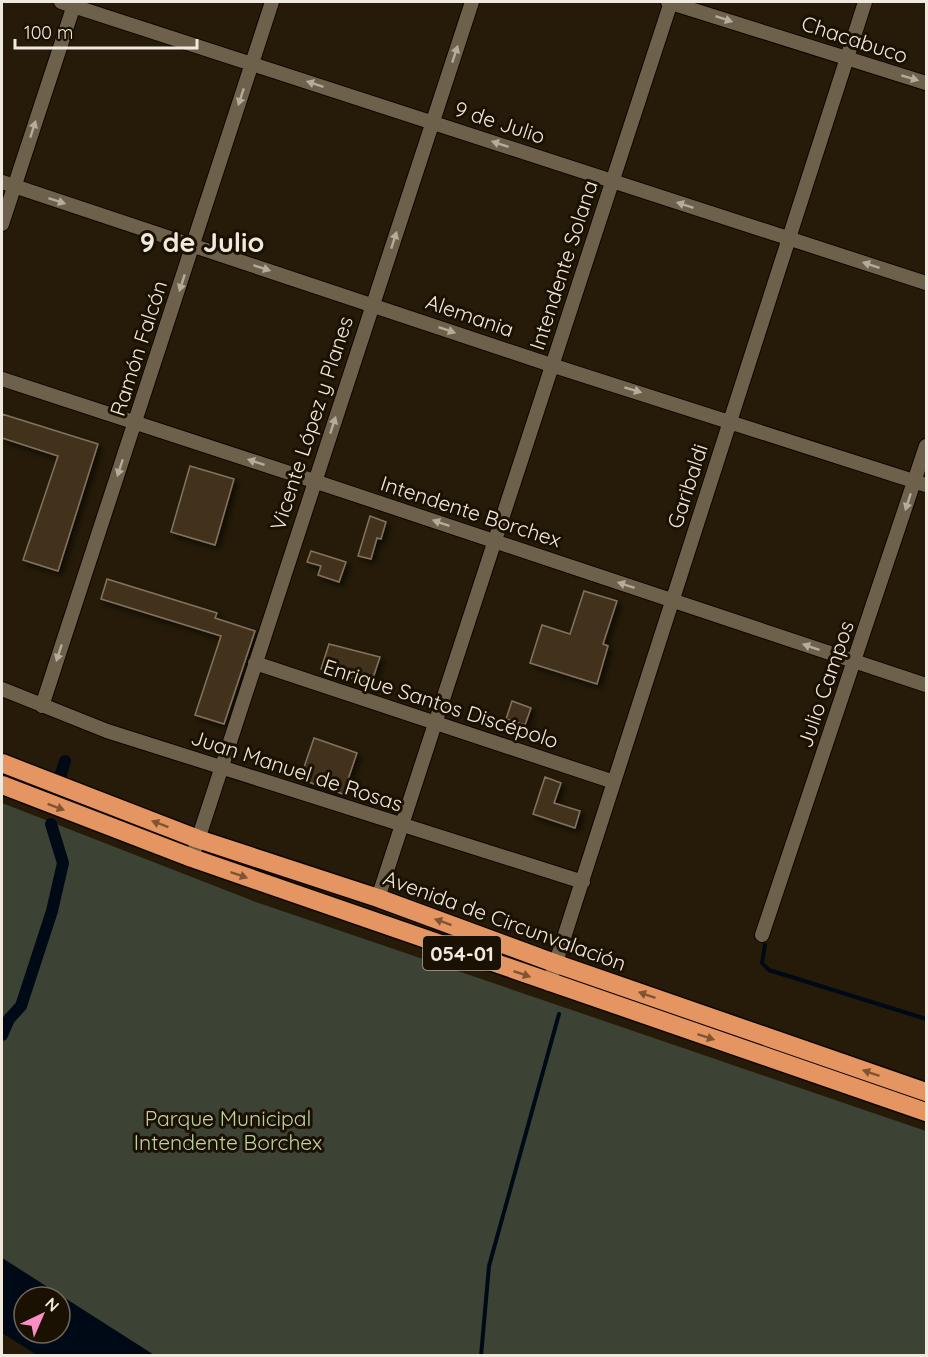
<svg xmlns="http://www.w3.org/2000/svg" width="928" height="1357" font-family="Quicksand,sans-serif">
<defs>
<filter id="shadow"><feDropShadow dx="3.5" dy="3.5" stdDeviation="3" flood-color="#0009"/></filter>
</defs>
<rect width="100%" height="100%" fill="#251b08"/>
<path fill="#3c4234" d="M2,803L256,902L926,1131V1355H154L2,1258Z"/>
<path fill="#000a17" fill-rule="evenodd" d="M2,1258L154,1355H37L2,1333ZM24,1297H60V1333H24Z"/>
<g fill="none" stroke-linecap="round" stroke-linejoin="round">
<path stroke="#000a17" stroke-width="4" d="M765,945L762,963L769,970L926,1019
M481,1356L489,1266L559,1014"/>
<path stroke="#000a17" stroke-width="12" d="M60,777L65,761
M2,1035L9,1019L21,1006L52,911L63,863L51,824"/>
</g>
<path fill="#43331e" stroke="#82735f" stroke-width="1.5" filter="url(#shadow)" d="M2,414L98,444L58,571L23,560L58,456L2,438Z
M190,466L234,479L215,545L171,532Z
M370,516L386,522L381,539L377,538L371,559L358,556Z
M311,551L346,562L339,582L318,575L321,566L307,562Z
M107,579L217,613L215,618L255,631L224,724L195,715L221,636L101,599Z
M584,591L617,601L603,644L608,646L597,684L530,663L542,625L570,634Z
M329,644L380,657L371,684L321,669Z
M512,701L531,708L525,725L506,719Z
M314,738L357,753L343,794L300,779Z
M545,777L561,783L554,803L580,811L575,828L533,814Z"/>
<g fill="none" stroke-linecap="round" stroke-linejoin="round">
<g stroke="#0e0500" stroke-width="16">
<path id="minor" d="M61,2L926,283
M668,2L926,83
M2,182L551,365L926,485
M2,224L75,2
M2,379L314,481L926,685
M255,663L614,782
M2,689L107,731L583,882
M42,706L272,2
M192,858L472,2
M378,898L671,2
M762,935L926,446
M549,984L865,2"/>
</g>
<g stroke="#0e0500" stroke-width="21">
<path id="highway" d="M2,763L198,839L378,898L557,964L926,1092
M2,785L192,858L926,1112"/>
</g>
<use href="#minor" stroke="#6d614c" stroke-width="14"/>
<use href="#highway" stroke="#e49561" stroke-width="18"/>
</g>
<defs><path id="oneway-solid" d="M-6-.8H1V-3.2L6.5 0L1 3.2V.8H-6Z" transform="scale(1.5)"/></defs>
<g fill="#b5ac9c">
<use href="#oneway-solid" transform="translate(724 19) rotate(18)"/>
<use href="#oneway-solid" transform="translate(455 54) rotate(-72)"/>
<use href="#oneway-solid" transform="translate(910 78) rotate(17)"/>
<use href="#oneway-solid" transform="translate(315 84) rotate(-162)"/>
<use href="#oneway-solid" transform="translate(241 97) rotate(108)"/>
<use href="#oneway-solid" transform="translate(33 129) rotate(-72)"/>
<use href="#oneway-solid" transform="translate(500 144) rotate(-162)"/>
<use href="#oneway-solid" transform="translate(57 201) rotate(18)"/>
<use href="#oneway-solid" transform="translate(685 205) rotate(-162)"/>
<use href="#oneway-solid" transform="translate(394 240) rotate(-72)"/>
<use href="#oneway-solid" transform="translate(871 265) rotate(-162)"/>
<use href="#oneway-solid" transform="translate(262 268) rotate(18)"/>
<use href="#oneway-solid" transform="translate(182 283) rotate(108)"/>
<use href="#oneway-solid" transform="translate(447 330) rotate(19)"/>
<use href="#oneway-solid" transform="translate(633 390) rotate(17)"/>
<use href="#oneway-solid" transform="translate(333 425) rotate(-72)"/>
<use href="#oneway-solid" transform="translate(256 462) rotate(-162)"/>
<use href="#oneway-solid" transform="translate(120 468) rotate(108)"/>
<use href="#oneway-solid" transform="translate(908 502) rotate(108)"/>
<use href="#oneway-solid" transform="translate(441 523) rotate(-161)"/>
<use href="#oneway-solid" transform="translate(626 585) rotate(-162)"/>
<use href="#oneway-solid" transform="translate(811 647) rotate(-161)"/>
<use href="#oneway-solid" transform="translate(59 653) rotate(108)"/>
</g>
<g fill="#805332">
<use href="#oneway-solid" transform="translate(56 807) rotate(21)"/>
<use href="#oneway-solid" transform="translate(160 824) rotate(-159)"/>
<use href="#oneway-solid" transform="translate(239 875) rotate(19)"/>
<use href="#oneway-solid" transform="translate(443 922) rotate(-160)"/>
<use href="#oneway-solid" transform="translate(522 974) rotate(19)"/>
<use href="#oneway-solid" transform="translate(647 995) rotate(-161)"/>
<use href="#oneway-solid" transform="translate(706 1037) rotate(18)"/>
<use href="#oneway-solid" transform="translate(871 1073) rotate(-161)"/>
</g>
<g text-anchor="middle" dominant-baseline="central" stroke-width="6" stroke-linejoin="round" paint-order="stroke">
<rect fill="#1b1102" stroke="#b0a89b" stroke-width="1.5" x="423" y="936" width="78" height="34" rx="4.5"/>
<g font-size="20" font-weight="bold" fill="#f0e9dd">
<text x="462" y="953">054-01</text>
</g>
<g font-size="21" fill="#f0e9dd" stroke="#1b1102">
<text transform="translate(855 39) rotate(18)">Chacabuco</text>
<text transform="translate(500 122) rotate(18)">9 de Julio</text>
<text transform="translate(563 265) rotate(-72)">Intendente Solana</text>
<text transform="translate(470 315) rotate(19)">Alemania</text>
<text transform="translate(138 348) rotate(-72)">Ramón Falcón</text>
<text transform="translate(311 423) rotate(-72)">Vicente López y Planes</text>
<text transform="translate(687 486) rotate(-72)">Garibaldi</text>
<text transform="translate(471 511) rotate(18)">Intendente Borchex</text>
<text transform="translate(825 684) rotate(-71)">Julio Campos</text>
<text transform="translate(441 703) rotate(18)">Enrique Santos Discépolo</text>
<text transform="translate(297 770) rotate(18)">Juan Manuel de Rosas</text>
<text transform="translate(505 920) rotate(20)">Avenida de Circunvalación</text>
</g>
<g font-size="21" fill="#bfd3a1" stroke="#1b1102">
<text x="228" y="1118">Parque Municipal<tspan x="228" dy="24">Intendente Borchex</tspan></text>
</g>
<g font-size="27" font-weight="bold" fill="#f0e9dd" stroke="#1b1102">
<text x="202" y="242">9 de Julio</text>
</g>
</g>
<rect width="928" height="1357" fill="none" stroke="#f0e9dd" stroke-width="6"/>
<g transform="translate(42 1315) rotate(44)"><circle r="28" fill="#1b1102" stroke="#70675a" stroke-width="1.5"/>
<path d="M0-4.5L10 22L0 15L-10 22Z" fill="#fb8fc5"/>
<text y="-9" font-size="16" font-weight="bold" text-anchor="middle" fill="#f0e9dd">N</text>
</g>
<path d="M15 39v9h182v-9" fill="none" stroke="#f0e9dd" stroke-width="3"/>
<text x="24" y="39" font-size="18" fill="#f0e9dd" stroke="#1b1102" stroke-width="4.5" paint-order="stroke">100 m</text>
</svg>
